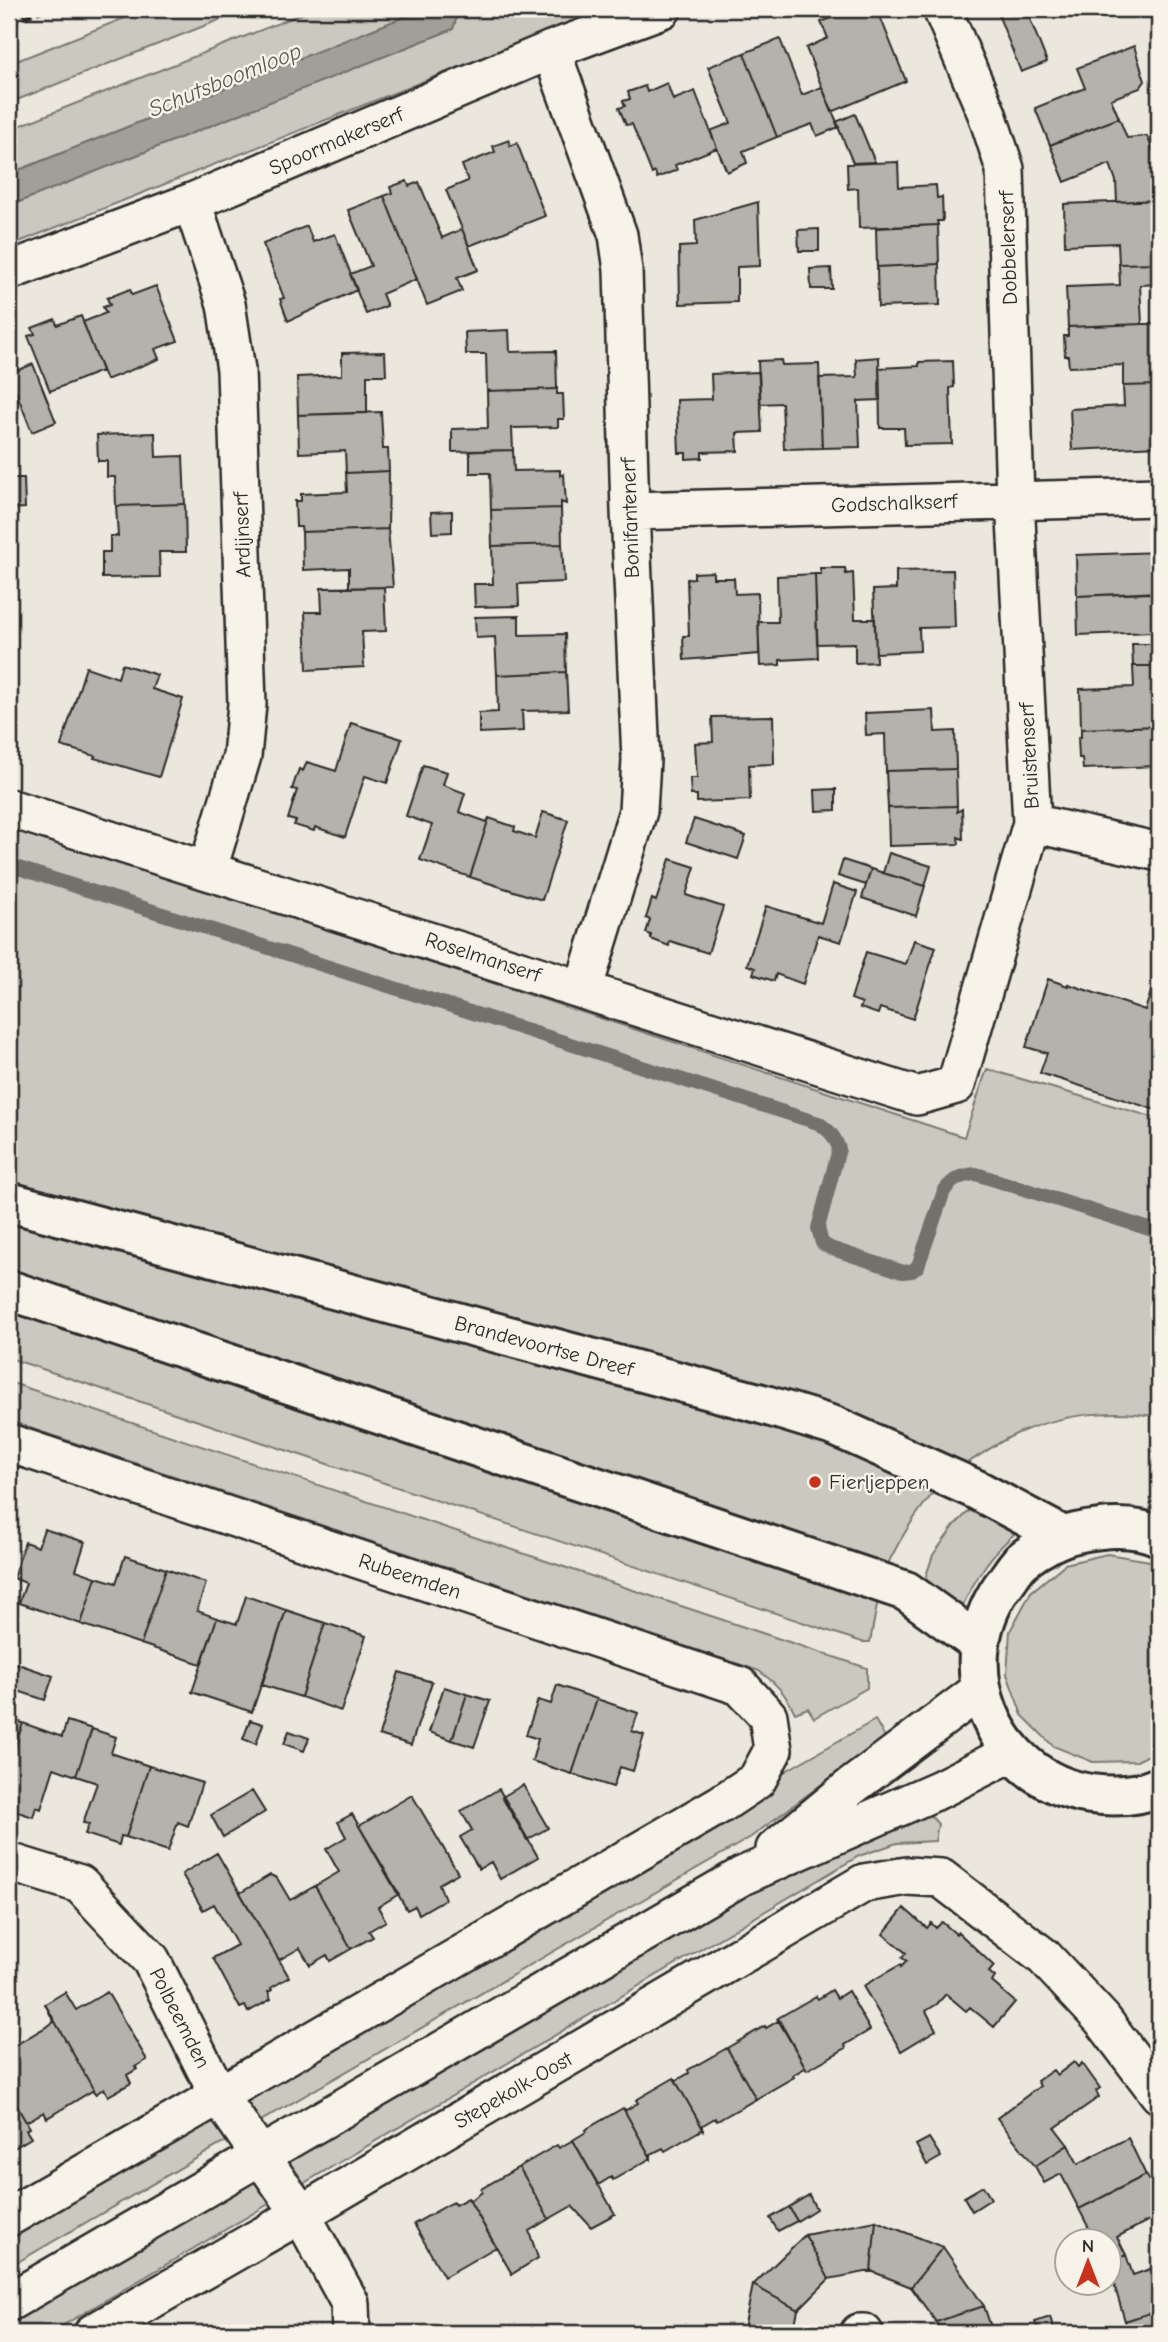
<svg xmlns="http://www.w3.org/2000/svg" width="1168" height="2342" font-family="'Comic Neue',sans-serif">
<rect width="100%" height="100%" fill="#ebe7dd"/>
<filter id="ink" filterUnits="userSpaceOnUse"><feTurbulence type="fractalNoise" baseFrequency=".0143" numOctaves="2"/><feDisplacementMap in="SourceGraphic" scale="14" xChannelSelector="R" yChannelSelector="G"/><feConvolveMatrix kernelMatrix="1 2 1 2 8 2 1 2 1" color-interpolation-filters="sRGB"/></filter>
<g filter="url(#ink)">
<path fill="#cbc8bf" stroke="#7b7a75" stroke-width="2" d="M147,9H247L9,103V64Z
M314,9H424L9,174V130Z
M457,9H605L9,246V206L453,29Z
M9,825L964,1137L987,1069L1159,1119V1417C1112,1408 1060,1414 1016,1434C998,1442 981,1455 964,1465L9,1191Z
M9,1215L765,1418L941,1485C916,1510 899,1540 884,1572L9,1274Z
M9,1300L879,1595L870,1642H862L9,1358Z
M9,1382L867,1668V1688L814,1718L808,1708L795,1713C786,1694 776,1683 759,1671L9,1421Z
M976,1504L1020,1529C991,1553 977,1575 961,1609L922,1588L933,1555L955,1525Z
M1107,1554L1150,1561L1159,1567V1750L1137,1761L1093,1762L1053,1746L1022,1715L1007,1674L1010,1631L1031,1592L1065,1564Z
M875,1720L885,1737L751,1837L9,2267V2228L763,1790L784,1772Z
M923,1807L938,1824L935,1841L897,1843L859,1856L50,2333H9V2322L750,1891Z"/>
<path fill="#a29f98" stroke="#72716c" stroke-width="2" d="M424,9L459,10L453,29L9,206V174Z"/>
<g fill="none" stroke-linecap="round" stroke-linejoin="round">
<path stroke="#72716c" stroke-width="14" d="M9,865L818,1123C829,1130 835,1136 839,1149L818,1228L822,1243L830,1248L903,1272L912,1271L918,1266L944,1191C953,1179 961,1175 976,1174L1159,1232"/>
</g>
<path fill="#b5b2ab" stroke="#2b2b2b" stroke-width="2" d="M855,9H877L906,81L832,112L806,48L828,38L821,22Z
M996,9H1026L1047,62L1021,72Z
M1089,9H1112L1113,11L1093,19Z
M780,39L802,95L822,87L839,127L817,136L812,124L777,137L744,53Z
M1134,46L1145,81L1140,88L1111,99L1119,118L1050,145L1035,108L1085,88L1077,68Z
M744,53L777,137L743,151L747,163L727,172L710,131L731,123L708,67Z
M667,83L673,100L695,91L717,148L675,165L677,170L657,178L655,172L652,174L632,124L626,125L619,108L625,106L623,101L630,99L628,92L645,86L647,92Z
M855,114L875,162L853,163L836,122Z
M1119,118L1127,138L1147,136L1159,163V200L1117,202L1116,181L1110,164L1065,182L1050,145Z
M509,140L510,146L517,143L545,216L469,246L446,190L468,181L462,165L495,152L493,146Z
M898,162L899,187L936,185L937,198L942,197L943,221H937L938,225L859,228L858,188L848,189L847,164Z
M407,181L409,186L419,182L442,238L462,229L478,270L457,278L462,291L427,305L384,196L392,193L390,187Z
M384,196L417,279L382,294L387,306L366,314L350,274L371,266L348,210Z
M1159,200V263L1119,264L1118,243L1065,245L1064,204Z
M758,202L760,266L737,267V302L680,304L679,247L696,246L695,220Z
M938,225L939,264L877,267L876,228Z
M307,226L313,242L335,234L357,290L288,321L280,299L284,298L263,244Z
M819,229V251H799L798,230Z
M1159,263V284L1140,285L1142,324L1068,327L1066,287L1120,285L1119,264Z
M939,264L940,305L878,307L877,267Z
M831,268L832,289H811L810,269Z
M156,286L178,341L155,349L159,359L106,380L83,322L106,313L103,307L110,305L107,298L130,289L132,295Z
M81,316L102,371L50,391L28,336L35,334L32,328L55,319L57,325Z
M1142,324H1159V385L1123,386V365L1069,367L1068,356H1065L1064,336H1068V327Z
M509,330L510,352L556,351L557,389L487,391L486,354H466L465,332Z
M385,352L386,375H367V413L298,415L297,377L342,375V353Z
M879,357L880,400L858,401L860,447L822,448L819,378L857,377L856,359Z
M781,360L782,365L819,364L822,448L784,449L782,403L760,404L758,361Z
M953,361L954,387L950,388L952,444L905,445L904,428H880L879,368L919,366V362Z
M33,364L56,422L32,432L9,374Z
M759,372L762,432L737,433L738,451L702,452V458L686,459V453H679L677,400L712,399L711,374Z
M1159,385V446L1072,450L1070,409L1124,406L1123,386Z
M557,389V394H563L564,419H558V427L512,428L513,450L452,452V429L488,428L487,391Z
M381,412L383,449H388L389,471L346,473L345,451L299,453L298,415Z
M155,433L156,457L183,456L185,504L116,506L115,477H107V461H98L97,435Z
M513,450L514,471L560,470V476L564,474L566,504L561,502V508L491,510L490,473H470V451Z
M389,471L388,529L302,532L301,527H296L295,501H301V494L347,492L346,473Z
M9,478H24L25,508L9,509Z
M185,504L186,552H159L160,577L102,578V552H110V536H118L116,506Z
M561,508L562,544L492,546L491,510Z
M452,511V532L432,533L431,512Z
M388,529L393,587L349,588V568L303,570L302,532Z
M562,544L564,582L518,584L519,606L475,607L474,584H493L492,546Z
M1159,552V592L1077,596L1076,555Z
M820,568H845L846,574L853,573L855,619H875L876,662L855,663V643L817,644L815,574H821Z
M953,570L955,627L919,628L920,651L876,653L873,590L896,589V571Z
M713,572V578H734L735,594L758,593L759,654L684,660L683,636H689L687,579L694,578V573Z
M815,574L818,658L780,660V665L760,666L758,622H778L777,576Z
M384,587L386,631L362,632L364,667L307,670L305,612H322L321,588Z
M1151,593L1152,632L1078,635L1077,596Z
M519,616V635L565,634L566,672L497,675L495,637L476,638L475,617Z
M1132,644H1159V666H1133Z
M122,664L157,675L152,689L183,699L159,777L94,758L95,756L61,746L86,667L118,678Z
M1133,666H1159V726L1081,729L1080,689L1134,687Z
M566,672L568,710L522,711L523,731L479,733V713L498,712L497,675Z
M934,710L935,732L955,731L956,769L886,771L885,734L866,735L865,713Z
M773,716L774,764L749,765L750,800L697,802V795H691L690,778H697L695,743L713,742L712,717Z
M351,723L402,739L387,783L365,776L345,837L315,827L314,831L294,825L296,821L288,819L297,790L292,789L299,769L303,771L307,762L336,771Z
M1155,726L1157,766L1083,769L1082,758H1079L1078,737H1081V729Z
M423,765L447,772L443,785L465,793L459,812L487,822L489,818L470,877L420,860L432,825L406,816Z
M956,769L957,806L888,808L886,771Z
M836,789V810L816,811L815,790Z
M957,806V812L962,809L963,839L958,837L959,844L889,846L888,808Z
M543,812L568,820L542,900L470,877L489,818L515,827L514,831L535,838Z
M694,819L746,836L738,859L686,842Z
M889,853L931,866L925,886L883,873Z
M670,859L695,867L686,895L723,907L708,953L670,941L669,946L651,939V935L646,933L650,920L646,918L652,899L656,901Z
M843,860L871,869L866,885L838,876Z
M871,869L925,886L916,916L862,898Z
M833,884L857,892L841,942L818,935L803,984L776,974L774,981L753,974L755,968L747,965L766,906L821,923Z
M914,940L936,947L913,1019L880,1008L878,1014L860,1008L862,1003L851,999L866,952L906,964Z
M1048,979L1068,986V984L1145,1010L1151,992L1159,995V1111L1040,1073L1047,1053L1026,1047Z
M44,1529L85,1542L76,1570L96,1577L81,1624L19,1603L26,1583L13,1578L25,1542L38,1547Z
M125,1556L166,1569L141,1644L81,1624L96,1577L116,1583Z
M166,1569L206,1583L197,1611L217,1618L201,1664L141,1644Z
M246,1596L286,1610L252,1712L192,1692L217,1618L237,1624Z
M286,1610L325,1623L301,1697L262,1685Z
M325,1623L366,1636L341,1711L301,1697Z
M9,1661L53,1676L45,1700L9,1688Z
M399,1672L432,1682L411,1745L379,1735Z
M557,1685L597,1699L572,1774L532,1761L538,1739L526,1735L538,1700L551,1704Z
M444,1687L467,1694L452,1740L429,1732Z
M467,1694L490,1701L474,1747L452,1740Z
M597,1699L638,1713L632,1731L644,1735L633,1771L620,1767L613,1787L572,1774Z
M9,1719L23,1723L9,1765Z
M250,1720L263,1724L256,1744L243,1739Z
M67,1721L92,1729L76,1776L54,1768L41,1809L36,1807L33,1817L9,1809V1765L23,1723L62,1737Z
M92,1729L116,1737L111,1753L149,1766L126,1837L121,1836L119,1845L85,1834L89,1824L83,1823L97,1783L76,1776Z
M289,1731L309,1738L304,1751L284,1744Z
M149,1766L202,1783L188,1826L178,1822L168,1851L126,1837Z
M523,1785L548,1828L527,1840L502,1797Z
M499,1789L538,1857L500,1879L491,1862L479,1869L460,1837L472,1830L461,1811Z
M252,1791L265,1812L223,1837L211,1815Z
M412,1795L458,1873L439,1884L445,1899L419,1914L415,1906L407,1910L359,1826Z
M352,1814L399,1894L378,1907L386,1921L369,1931L373,1937L351,1949L315,1886L339,1872L326,1849L346,1837L338,1822Z
M217,1853L289,1977L271,1988L272,1990L268,1992L271,1999L248,2012L245,2006L240,2008L213,1958L237,1945L214,1904L203,1910L182,1874Z
M270,1875L277,1878L290,1900L315,1886L351,1949L330,1961L327,1955L310,1965L300,1948L279,1960L240,1893Z
M904,1908L927,1928L931,1923L936,1928L942,1922L956,1934L958,1932L994,1966L989,1972L995,1977L992,1982L1015,2002L994,2027L970,2007L966,2011L946,1994L937,2004L926,2011L936,2030L901,2051L863,1986L900,1965L901,1967L907,1961L902,1958L906,1953L883,1934Z
M832,1990L837,1998L848,1991L870,2030L845,2045L846,2048L807,2070L778,2018L816,1996L818,1999Z
M65,1992L76,2010L107,1992L147,2060L135,2067L137,2069L127,2075L131,2083L108,2096L104,2088L96,2094L45,2004Z
M45,2004L96,2094L92,2091L47,2118L44,2112L26,2122L9,2092V2049L54,2022Z
M777,2018L807,2070L805,2068L793,2075L794,2077L756,2099L727,2048L765,2026L766,2028L778,2021Z
M727,2048L756,2099L717,2121L715,2118L703,2125V2129L674,2078L677,2080L689,2073L688,2070Z
M1074,2062L1078,2067L1082,2063L1100,2088L1096,2091L1099,2097L1055,2128L1068,2145L1035,2166L997,2118L1040,2086L1037,2081L1053,2070L1057,2075Z
M674,2078L703,2129L665,2151L663,2148L651,2154V2158L623,2108L626,2110L638,2103L636,2100Z
M9,2092L26,2122L29,2128L26,2130L31,2138L9,2151Z
M623,2108L651,2158L613,2180L611,2177L598,2185L573,2140L586,2132L585,2130Z
M929,2138L941,2157L927,2165L916,2145Z
M1128,2138L1146,2175L1079,2209L1061,2174L1044,2183L1035,2166L1068,2145L1078,2164Z
M573,2140L615,2214L591,2227L572,2206L549,2219L519,2167L557,2145L559,2148Z
M519,2167L549,2219L529,2231L538,2258L512,2274L468,2198L471,2200L482,2192L481,2189Z
M1146,2175L1150,2181L1155,2178L1159,2186V2215L1117,2237L1126,2255L1108,2262V2240H1095L1079,2209Z
M983,2186L991,2199L972,2211L964,2197Z
M809,2195L816,2209L797,2221L789,2207Z
M468,2198L496,2247L444,2277L414,2224L453,2202L455,2205Z
M789,2207L797,2221L778,2231L770,2218Z
M876,2221L943,2247L911,2287L871,2271Z
M876,2221L871,2271L829,2279L805,2235Z
M805,2235L829,2279L798,2310L753,2285Z
M943,2247L984,2306L936,2322L911,2287Z
M1126,2255L1133,2275L1159,2266V2310L1125,2321L1114,2284L1095,2289L1093,2282H1108V2262Z
M753,2285L798,2310L793,2333H743Z
M984,2306L993,2333H942L936,2322Z
M1159,2310V2333H1129L1125,2321Z
M1050,2317L1055,2333H1039L1035,2322Z"/>
<g fill="none" stroke-linecap="round" stroke-linejoin="round">
<g stroke="#2b2b2b" stroke-width="42">
<path id="street" d="M551,50L618,235L623,270L630,511L641,760L638,811L583,990
M192,202L226,304L236,370L247,704L242,756L208,869
M9,271L192,202L551,50L662,9
M630,511L1159,497
M9,808L917,1096L956,1085L1032,823L1015,500L1005,169L987,114L942,9
M1032,823L1159,852
M9,1443L740,1686L768,1716L773,1750L757,1780L721,1804L9,2217
M775,1849L848,1789L980,1690
M9,1862L80,1884L151,1960L219,2096L301,2214L350,2303L351,2333
M9,2302L742,1876L940,1789L1013,1752
M93,2333L301,2214L864,1883L907,1876L941,1878L1044,1957L1102,2019L1159,2094
M859,2333H864"/>
</g>
<g stroke="#2b2b2b" stroke-width="44">
<path id="secondary" d="M9,1202L762,1404L834,1426L975,1489L1063,1536
M9,1290L906,1591L978,1643
M1159,1536C1133,1524 1103,1527 1076,1533C1058,1537 1038,1548 1024,1559C1017,1564 1012,1573 1007,1580C945,1659 990,1779 1091,1794C1114,1797 1138,1796 1159,1787"/>
</g>
<use href="#street" stroke="#f7f3e8" stroke-width="37"/>
<use href="#secondary" stroke="#f7f3e8" stroke-width="38"/>
<path stroke="#2b2b2b" stroke-width="5" stroke-dasharray="10 5" stroke-linecap="butt" d="M9,23L45,9"/>
</g>
</g>
<circle fill="#c8321e" stroke="#f7f3e8" stroke-width="2.5" cx="815" cy="1482" r="7"/>
<g text-anchor="middle" dominant-baseline="central" stroke-width="5" stroke-linejoin="round" paint-order="stroke">
<g font-size="21" fill="#2b2b2b" stroke="#f7f3e8">
<text transform="translate(336 141) rotate(-23)">Spoormakerserf</text>
<text transform="translate(1008 248) rotate(-92)">Dobbelerserf</text>
<text transform="translate(894 503) rotate(-2)">Godschalkserf</text>
<text transform="translate(630 518) rotate(-92)">Bonifantenerf</text>
<text transform="translate(242 535) rotate(-92)">Ardijnserf</text>
<text transform="translate(1029 756) rotate(-93)">Bruistenserf</text>
<text transform="translate(483 957) rotate(18)">Roselmanserf</text>
<text transform="translate(544 1346) rotate(15)">Brandevoortse Dreef</text>
<text transform="translate(410 1576) rotate(18)">Rubeemden</text>
<text transform="translate(180 2018) rotate(63)">Polbeemden</text>
<text transform="translate(513 2090) rotate(-30)">Stepekolk-Oost</text>
</g>
<g font-size="21" fill="#2b2b2b" stroke="#f7f3e8" text-anchor="start">
<text x="829" y="1482">Fierljeppen</text>
</g>
<g font-size="23" font-style="italic" fill="#555451" stroke="#f7f3e8">
<text transform="translate(225 80) rotate(-22)">Schutsboomloop</text>
</g>
</g>
<rect width="1168" height="2342" fill="none" stroke="#f7f3e8" stroke-width="35"/>
<rect x="18" y="18" width="1133" height="2307" fill="none" stroke="#2b2b2b" stroke-width="2.5" filter="url(#ink)"/>
<g transform="translate(1088 2262)"><circle r="33" fill="#f7f3e8" stroke="#a5a39c" stroke-width="2"/>
<path d="M0-5L12 26L0 18L-12 26Z" fill="#c8321e"/>
<text y="-10" font-size="19" font-weight="bold" text-anchor="middle" fill="#2b2b2b">N</text>
</g>
</svg>
